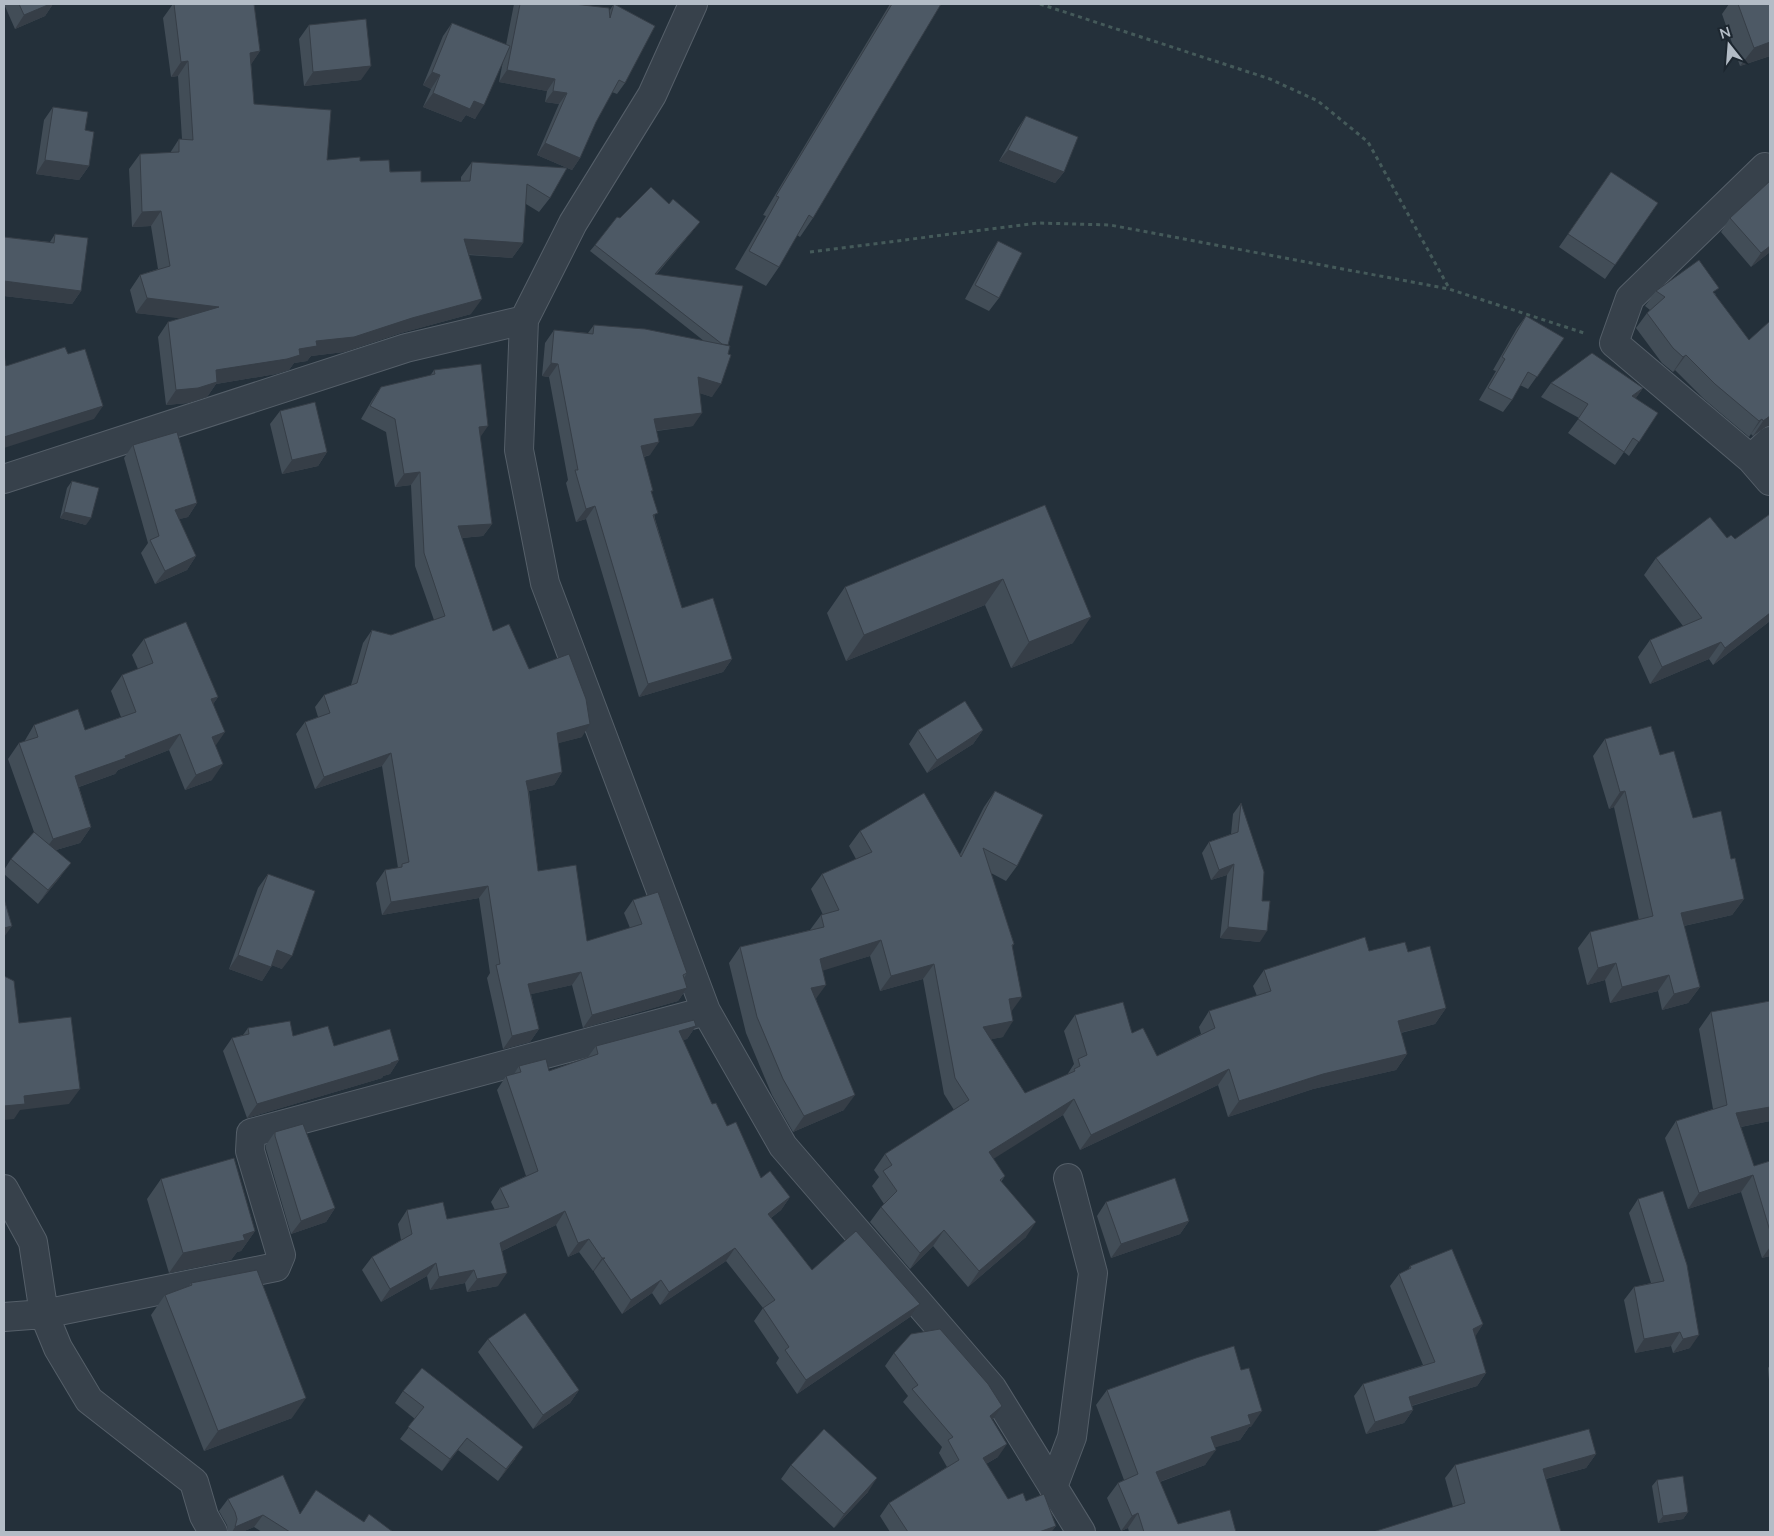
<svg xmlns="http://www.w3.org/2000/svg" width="1774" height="1536" font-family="Mulish,sans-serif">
<rect width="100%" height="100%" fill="#24303a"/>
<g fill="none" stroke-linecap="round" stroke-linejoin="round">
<g stroke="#555f69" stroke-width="30">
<path id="minor" d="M693,4L652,95L573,223L524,320L519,450L545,583L706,1011L783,1146L992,1388L1081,1532
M1765,167L1630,298L1614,343L1751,459L1770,481
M1751,459L1770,441
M4,479L406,348L524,320
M4,1189L33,1242L44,1314L58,1348L89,1400L194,1482L204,1516L213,1532
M4,1317L44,1314L276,1267L281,1255L250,1151L251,1133L706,1011
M1053,1487L1072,1437L1093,1273L1068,1178"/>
</g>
<path stroke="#455a5a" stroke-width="3" stroke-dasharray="4 4" stroke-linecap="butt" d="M1040,4L1270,79L1318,101L1368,142L1449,288
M810,252L1038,223L1110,225L1449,289L1584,333"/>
<use href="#minor" stroke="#37414b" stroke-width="28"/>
</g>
<path fill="#424d57" d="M4,4H53L45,16L15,29Z
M173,4H254L260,51L251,64L254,104L327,160L360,161L421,182L461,181V177L472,162L567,168L550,198L539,212L526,204L523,243L512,258L468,255L471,314L401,333L344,352L311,356L307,361L294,363L289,370L276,374L216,384L207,397L188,403L166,405L158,337L168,322L182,318L136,313L130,290L140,275L158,269L151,226L132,227L129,169L140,154L170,153L179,139H182L178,76L171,77L163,18Z
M514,4H574L609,11L614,4L625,83L617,94L612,92L596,122L580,158L572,170L537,155L559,104L545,102L547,91L499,82L503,61L475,119L466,115L461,122L423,107L431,89L423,85L443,36L452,23L506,45Z
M890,4H941L813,218L800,237L797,235L779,267L766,286L735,269L766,216L763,215Z
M1729,4H1770V56L1740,66L1722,14Z
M309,25L361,80L304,86L299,39Z
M53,107L85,130L89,166L79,180L36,174L44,120Z
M1026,116L1064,172L1055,183L999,161L1018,128Z
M1611,172L1658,203L1605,279L1559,247Z
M1770,181V252L1751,267L1721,232L1730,218Z
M620,218L695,228L656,275L743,286L712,397L700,393L693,426L657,431L650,455L644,457L651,493L655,519L682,608L732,659L723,672L639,697L586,519L576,522L566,483L568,480L549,377L542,376L545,343L554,330L588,333L594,325L704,341L590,251L595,245Z
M55,234L81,291L72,304L4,296V237L50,242Z
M998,241L999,298L989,311L965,299L989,255Z
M1656,291L1715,293L1767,426L1753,436L1751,434L1749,437L1704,399L1675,370L1673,372L1662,363L1636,328L1647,313L1650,310L1645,306Z
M1526,316L1564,338L1528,389L1520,385L1512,400L1503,412L1479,400L1496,371L1493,370L1517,328Z
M434,370L480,437L492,524L483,536L462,538L493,631L529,669L582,737L558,743L562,772L554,785L529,791L538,871L587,941L630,928L624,913L633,900L687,973L684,978L687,988L678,1001L583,1028L572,985L531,994L539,1029L530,1042L503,1049L487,978L490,973L479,898L382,915L376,883L385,870L398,868L382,766L315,789L296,734L305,722L318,717L315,707L324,695L351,685L363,643L372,630L391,635L434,620L415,566L411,485L395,487L386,432L361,419L372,400L381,387L430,376Z
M1551,383L1643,388L1635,399L1658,413L1629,456L1624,452L1615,465L1568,433L1579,418L1541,397Z
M280,411L327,452L318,466L282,474L270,424Z
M133,445L197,503L188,517L179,519L196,556L187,570L155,584L141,553L148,543L124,458Z
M72,481L86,525L60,518L67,488Z
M1045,505L1073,643L1011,668L985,605L846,661L827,613L845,587Z
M1656,558L1770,621L1713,665L1709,659L1650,684L1638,657L1650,640L1683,626L1644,575Z
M144,639L218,697L213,704L216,745L212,780L185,790L169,750L118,770L115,774L79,787L91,827L80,843L56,850L61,876L38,904L4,874V870L11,859L34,832L8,759L19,743L24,742L34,725L85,730L121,717L111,691L122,675L138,669L132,655Z
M918,730H983L973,744L927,773L909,744Z
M1605,739L1660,755L1693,818L1731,859L1744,899L1732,915L1684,926L1700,987L1688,1003L1662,1010L1658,991L1610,1003L1605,980L1587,985L1578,948L1590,932L1639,920L1614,807L1609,809L1593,756Z
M995,791L1017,866L1006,881L991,873L1014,944L1012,947L1011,1011L1003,1037L991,1039L1025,1093L1067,1075L1074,1064L1064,1031L1075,1015L1132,1033L1157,1056L1201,1034L1199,1027L1209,1011L1257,996L1253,986L1264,970L1369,951L1408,952L1446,1008L1435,1024L1401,1033L1407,1054L1396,1070L1313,1089L1228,1117L1218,1085L1080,1150L1063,1115L993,1158L1005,1176L1001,1182L1026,1237L968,1287L933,1246L910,1269L870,1222L881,1207L884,1204L872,1186L879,1177L874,1170L885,1154L954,1110L944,1094L923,979L880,991L870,956L822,970L816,999L844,1110L793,1132L772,1095L746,1033L729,963L740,947L810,930L821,915H823L811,889L822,874L856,859L849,846L860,831L960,854L984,807Z
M1241,803L1262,901L1260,942L1220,938L1227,875L1211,880L1202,853L1209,842L1231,834L1233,814Z
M268,874L282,969L272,965L262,981L229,969L258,888Z
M1770,1001V1121L1741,1127L1754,1166L1770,1161V1256L1762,1258L1741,1192L1688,1209L1665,1138L1676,1121L1713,1109L1699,1029L1711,1012Z
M696,1026L687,1039L683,1040L712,1104L761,1178L790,1197L781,1210L771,1218L812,1270L920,1304L910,1317L797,1394L776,1363L779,1358L754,1321L763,1308L726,1261L660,1305L652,1293L622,1314L594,1272V1271H593L579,1252L568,1257L556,1225L502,1251L498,1286L467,1292L465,1283L430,1290L427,1276L381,1302L362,1270L372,1257L401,1240L398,1224L407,1210L447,1219L495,1210L491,1202L500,1188L526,1176L497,1090L506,1076L514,1074L519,1066L549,1071L588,1057L596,1046Z
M248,1028L293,1036L334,1046L399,1060L390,1074L383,1076L382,1078L247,1118L223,1051L232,1038L243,1035Z
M275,1132L335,1208L326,1222L291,1234L266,1149V1145Z
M161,1179L255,1231L241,1251L237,1252L231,1260L169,1273L147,1199Z
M1638,1199L1690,1348L1673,1353L1671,1346L1635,1353L1624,1300L1634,1287L1651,1283L1629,1213Z
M1106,1202L1189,1221L1180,1234L1111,1258L1097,1216Z
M1410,1266L1483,1324L1475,1336L1486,1373L1477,1386L1412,1406L1413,1410L1404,1423L1366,1434L1354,1396L1363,1384L1423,1365L1390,1286L1399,1274L1408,1270Z
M191,1283L292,1418L204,1451L151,1315L165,1295L189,1286Z
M488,1339L579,1390L570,1403L533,1429L478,1352Z
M894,1353L992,1419L998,1457L986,1464L1008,1499L1026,1501L1056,1526L1051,1532H890L880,1516L889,1503L947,1467L939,1453L942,1447L903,1402L908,1396L885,1366Z
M1770,1365V1392L1768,1368Z
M1107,1390L1251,1427H1249L1240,1440L1215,1447L1205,1465L1160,1482L1178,1524L1236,1532H1129L1128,1528L1121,1531L1107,1498L1118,1483L1124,1480L1096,1405Z
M403,1391L515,1459L498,1481L458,1450L442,1471L400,1439L415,1419L395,1403Z
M1596,1454L1586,1468L1546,1479L1453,1507L1445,1478L1455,1465Z
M791,1465L868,1492L834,1528L781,1479Z
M1657,1480L1688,1512L1683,1519L1658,1523L1652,1486Z
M228,1499L300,1514L364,1522L393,1532H262L254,1527L242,1532H228L227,1525L219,1511Z"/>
<path fill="#363e47" d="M50,4H53L45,16L15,29L24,15Z
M1770,42V56L1740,66L1754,48Z
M260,51L250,66V53Z
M188,61L178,76L171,77L181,62Z
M371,66L361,80L304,86L313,72Z
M507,70L555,79L547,91L499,82Z
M432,72L440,75L431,89L423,85Z
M553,91L567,93L559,104L545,102Z
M433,93L474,101L484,105L475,119L466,115L461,122L423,107Z
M545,143L580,158L572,170L537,155Z
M1008,150L1064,172L1055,183L999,161Z
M45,160L89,166L79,180L36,174Z
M161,211L151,226L132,227L142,212Z
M700,222L695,228L650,281L655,274Z
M464,239L523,243L512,258L453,253Z
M1770,246V252L1751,267L1761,253Z
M4,281L81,291L72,304L4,296Z
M147,298L219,307L209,322L136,313Z
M482,299L471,314L401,333L344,352L311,356L307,361L294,363L289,370L276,374L216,384L207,397L188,403L166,405L176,390L216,370L299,349L316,341L412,318Z
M1686,355L1675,370L1673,372L1683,357Z
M551,363L558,364L549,377L542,376Z
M698,377L721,384L712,397L689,390Z
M1643,388L1633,402L1632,396Z
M103,406L94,419L4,448V437Z
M702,413L693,426L645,432L654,419Z
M1770,416V426H1767L1753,436L1763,421Z
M1762,419L1751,434L1749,437L1759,421Z
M488,426L479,439V427Z
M659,442L650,455L632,459L641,446Z
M327,452L318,466L282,474L292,460Z
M420,472L411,485L395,487L404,474Z
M197,503L188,517L165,523L175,510Z
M595,506L586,519L576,522L586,509Z
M64,512L91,518L86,525L60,518Z
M492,524L483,536L449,539L458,526Z
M196,556L187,570L155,584L165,571Z
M1003,579L985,605L846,661L864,635Z
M1770,613V621L1713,665L1725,648Z
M1091,617L1073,643L1011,668L1029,642Z
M1721,642L1709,659L1650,684L1662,667Z
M732,659L723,672L639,697L648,684Z
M218,697L207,713L211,699Z
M590,724L582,737L548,746L557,733Z
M983,730L973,744L927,773L937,760Z
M225,732L214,748L212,737Z
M180,734L169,750L118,770L115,774L64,792L75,776Z
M391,753L382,766L315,789L324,777Z
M223,764L212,780L185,790L196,775Z
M562,772L554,785L517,794L526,781Z
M1625,791L1614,807L1609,809L1620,792Z
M91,827L80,843L42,854L53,839Z
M71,863L61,876L38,904L48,890Z
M1234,864L1227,875L1211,880L1219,870Z
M488,886L479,898L382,915L391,902Z
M1744,899L1732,915L1670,929L1681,913Z
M12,926L4,937V928Z
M1228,927L1267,931L1260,942L1220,938Z
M881,940L870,956L809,975L820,959Z
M277,950L292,956L282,969L268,964Z
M238,955L271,967L262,981L229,969Z
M1616,963L1605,980L1587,985L1598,968Z
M934,964L923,979L880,991L891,976Z
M581,972L572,985L519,997L528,984Z
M1669,975L1658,991L1610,1003L1622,987Z
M826,985L815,1000L811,988Z
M1700,987L1688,1003L1662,1010L1674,994Z
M687,988L678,1001L583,1028L592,1015Z
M1022,997L1011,1012L1009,999Z
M1446,1008L1435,1024L1387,1036L1398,1021Z
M1013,1021L1003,1037L972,1043L983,1027Z
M696,1026L687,1039L670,1044L679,1031Z
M539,1029L530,1042L503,1049L512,1036Z
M1407,1054L1396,1070L1313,1089L1228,1117L1239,1101L1323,1074Z
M399,1060L390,1074L383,1076L382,1078L247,1118L257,1104Z
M1229,1069L1218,1085L1080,1150L1091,1135Z
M80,1089L69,1104L20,1110L14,1119L4,1120V1106L24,1096Z
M855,1095L844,1110L793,1132L804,1116Z
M1074,1099L1063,1115L979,1168L989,1152Z
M1770,1107V1121L1725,1130L1736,1113Z
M1753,1175L1741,1192L1688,1209L1699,1193Z
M790,1197L781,1210L758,1228L768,1214Z
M335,1208L326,1222L291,1234L301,1221Z
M565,1211L556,1225L491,1256L500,1243Z
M1189,1221L1180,1234L1111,1258L1121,1244Z
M1036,1222L1026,1237L968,1287L979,1271Z
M944,1230L933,1246L910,1269L920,1253Z
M255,1231L241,1251L237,1252L231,1260L169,1273L183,1253Z
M589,1239L579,1252L568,1257L578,1243Z
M1770,1247V1256L1762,1258Z
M735,1248L726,1261L660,1305L669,1292Z
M602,1258H605L603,1259L594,1271H593Z
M436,1263L427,1276L381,1302L390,1289Z
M474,1270L465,1283L430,1290L439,1277Z
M507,1273L498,1286L467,1292L477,1279Z
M661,1280L652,1293L622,1314L631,1300Z
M920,1304L910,1317L797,1394L806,1380Z
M1483,1324L1475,1337L1473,1329Z
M1680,1332L1671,1346L1635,1353L1644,1339Z
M1699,1335L1690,1348L1673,1353L1683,1339Z
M1486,1373L1477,1386L1400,1409L1409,1397Z
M579,1390L570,1403L533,1429L543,1415Z
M306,1398L292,1418L204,1451L218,1431Z
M1002,1406L993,1419L981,1429L990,1416Z
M1413,1410L1404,1423L1366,1434L1375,1422Z
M1262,1411L1251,1427H1249L1240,1440L1200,1452L1211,1437L1248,1415Z
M467,1438L458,1450L442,1471L450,1459Z
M1007,1444L998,1457L973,1471L983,1458Z
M523,1447L515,1459L498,1481L506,1469Z
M1216,1450L1205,1465L1145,1487L1156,1472Z
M1596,1454L1586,1468L1533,1482L1543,1469Z
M877,1478L868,1492L834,1528L844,1514Z
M1688,1512L1683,1519L1658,1523L1663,1516Z
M1138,1513L1128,1528L1121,1531L1132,1516Z
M263,1515L254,1527L242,1532H232L235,1527Z
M1056,1526L1051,1532H1039Z"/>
<path fill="#4d5965" stroke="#363e47" d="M19,4H50L24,15Z
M174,4H254L260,51L250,53L254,104L331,110L327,160L360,157V161L389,160L390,172L421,171V182L470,181L472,162L567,168L550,198L527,184L523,243L464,239L482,299L412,318L354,337L316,341L317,346L299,349L300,355L287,359L216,370L217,382L198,388L176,390L168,322L219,307L147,298L140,275L170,266L161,211L142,212L140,154L179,152V139L193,140L188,61L181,62Z
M520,4H574L609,8L610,18L614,4L655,26L625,83L619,80L596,122L580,158L545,143L567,93L553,91L555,79L507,70Z
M892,4H941L813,218L809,215L779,267L749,251L779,197L776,196Z
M1738,4H1770V42L1754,48Z
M366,19L371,66L313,72L309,25Z
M452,23L510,46L484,105L474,101L470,109L433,93L440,75L432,72Z
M53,107L88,112L85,130L94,132L89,166L45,160Z
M1026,116L1078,137L1064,172L1008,150Z
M1611,172L1658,203L1615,265L1568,234Z
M1770,181V246L1761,253L1730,218Z
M651,187L669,204L673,199L700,222L655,274L743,286L728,345L722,344L595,245L617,217L620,218Z
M55,234L88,238L81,291L4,281V287V237L54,243Z
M998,241L1022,253L999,298L975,285Z
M1699,260L1719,288L1713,292L1749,340L1770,321V416L1763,421L1762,419L1759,421L1715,384L1686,355L1683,357L1673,348L1647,313L1665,297L1656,291Z
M1526,316L1564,338L1537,377L1528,372L1512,400L1488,388L1505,359L1502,357Z
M594,325L645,329L730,346L728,354L731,355L721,384L698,377L702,413L654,419L659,442L641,446L653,491H651L658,513L653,515L682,608L713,598L732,659L648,684L595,506L586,509L575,470H578L558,364L551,363L554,330L593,334Z
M65,347L68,354L85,349L103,406L4,437V354L6,366Z
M1592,353L1643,388L1632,396L1658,413L1639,442L1633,438L1624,452L1578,419L1588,404L1551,383Z
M481,364L488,426L479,427L492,524L458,526L493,631L509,624L529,669L569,654L586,699L590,724L557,733L562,772L526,781L528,790L538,871L576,865L587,941L642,924L633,900L658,892L687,973L683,975L687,988L592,1015L581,972L528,984L539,1029L512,1036L496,965L500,964L488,886L391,902L385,870L402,867V864L409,862L391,753L324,777L305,722L330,713L324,695L357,683L372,630L391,635L445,616L424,553L420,472L404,474L395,419L370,406L381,387L435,374L434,370Z
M315,402L327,452L292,460L280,411Z
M177,432L197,503L175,510L196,556L165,571L150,540L159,536L133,445Z
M72,481L99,488L91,518L64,512Z
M1045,505L1091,617L1029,642L1003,579L864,635L845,587Z
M1770,514V613L1725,648L1721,642L1662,667L1650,640L1702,618L1656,558L1710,517L1727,538L1731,535L1735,539Z
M186,622L218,697L211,699L225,732L212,737L223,764L196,775L180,734L125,756L126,758L75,776L91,827L53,839L19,743L38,737L34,725L78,709L85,730L136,712L122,675L153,663L144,639Z
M965,701L983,730L937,760L918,730Z
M1651,726L1660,755L1674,751L1693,818L1721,811L1731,859L1735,858L1744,899L1681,913L1700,987L1674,994L1669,975L1622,987L1616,963L1598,968L1590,932L1653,916L1625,791L1620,792L1605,739Z
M995,791L1043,815L1017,866L983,848L1014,944L1012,945L1022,997L1009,999L1013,1021L983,1027L1025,1093L1075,1071L1074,1069L1080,1066L1078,1059L1087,1055L1075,1015L1123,1002L1132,1033L1143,1028L1157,1056L1215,1028L1209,1011L1271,991L1264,970L1365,937L1369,951L1405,942L1408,952L1430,946L1446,1008L1398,1021L1407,1054L1323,1074L1239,1101L1229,1069L1091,1135L1074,1099L989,1152L1005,1176L1000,1180L1036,1222L979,1271L944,1230L920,1253L881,1207L897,1191L883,1171L892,1165L885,1154L969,1100L955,1078L934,964L891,976L881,940L820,959L826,985L811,988L855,1095L804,1116L783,1079L757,1017L740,947L824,927L821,915L839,910L822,874L872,852L860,831L924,793L961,857Z
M1241,803L1264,872L1262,901H1270L1267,931L1228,927L1234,864L1219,870L1209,842L1238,832Z
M34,832L71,863L48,890L11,859Z
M268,874L315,891L292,956L277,950L271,967L238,955Z
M4,899L12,926L4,928Z
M4,976L14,981L19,1023L71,1017L80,1089L24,1096L25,1104L4,1106Z
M1770,1001V1107L1736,1113L1754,1166L1770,1161V1231L1753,1175L1699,1193L1676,1121L1727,1105L1711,1012Z
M694,1020L696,1026L679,1031L712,1104L716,1103L727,1126L736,1122L761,1178L770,1171L790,1197L768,1214L812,1270L856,1231L920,1304L806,1380L785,1350L789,1347L763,1308L775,1300L735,1248L669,1292L661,1280L631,1300L603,1259L605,1258H602L589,1239L578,1243L565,1211L500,1243L507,1273L477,1279L474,1270L439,1277L436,1263L390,1289L372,1257L412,1234L407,1210L443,1202L447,1219L509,1207L500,1188L538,1171L506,1076L521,1072L519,1066L546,1059L549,1071L598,1054L596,1046Z
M290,1021L293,1036L328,1026L334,1046L390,1029L399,1060L391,1063V1064L257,1104L232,1038L249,1034L248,1028Z
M303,1124L335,1208L301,1221L275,1136V1132Z
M234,1158L255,1231L243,1235L245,1240L183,1253L161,1179Z
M1175,1178L1189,1221L1121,1244L1106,1202Z
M1663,1191L1687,1265L1699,1335L1683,1339L1680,1332L1644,1339L1634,1287L1664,1281L1638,1199Z
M1452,1249L1483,1324L1473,1329L1486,1373L1409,1397L1413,1410L1375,1422L1363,1384L1435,1362L1399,1274L1411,1268L1410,1266Z
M257,1270L306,1398L218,1431L165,1295L192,1285L191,1283Z
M525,1313L579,1390L543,1415L488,1339Z
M940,1329L988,1384L1002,1406L990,1416L1007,1444L983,1458L1008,1499L1023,1493L1026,1501L1044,1494L1056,1526L1039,1532H908L889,1503L959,1460L948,1440L953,1437L912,1389L918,1385L894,1353L911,1334Z
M1234,1346L1241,1370L1249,1368L1262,1411L1248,1415L1251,1424L1211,1437L1216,1450L1156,1472L1178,1524L1230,1510L1236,1532H1144L1138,1513L1132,1516L1118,1483L1138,1474L1107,1390L1196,1358Z
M422,1368L523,1447L506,1469L467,1438L450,1459L408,1427L424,1407L403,1391Z
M824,1429L877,1478L844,1514L791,1465Z
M1589,1429L1596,1454L1543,1469L1561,1532H1373L1465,1503L1455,1465Z
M283,1475L300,1514L316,1490L364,1522L369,1514L393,1532H290L263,1515L235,1527L237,1519L235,1512L228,1499Z
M1683,1476L1688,1512L1663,1516L1657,1480Z"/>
<rect width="1774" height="1536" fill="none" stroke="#b3bcc6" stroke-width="10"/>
<g transform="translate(1729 45) rotate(343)" stroke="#1c262f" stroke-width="4" paint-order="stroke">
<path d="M0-4L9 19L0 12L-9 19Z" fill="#b3bcc6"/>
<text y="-8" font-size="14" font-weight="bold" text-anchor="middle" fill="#b3bcc6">N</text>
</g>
</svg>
